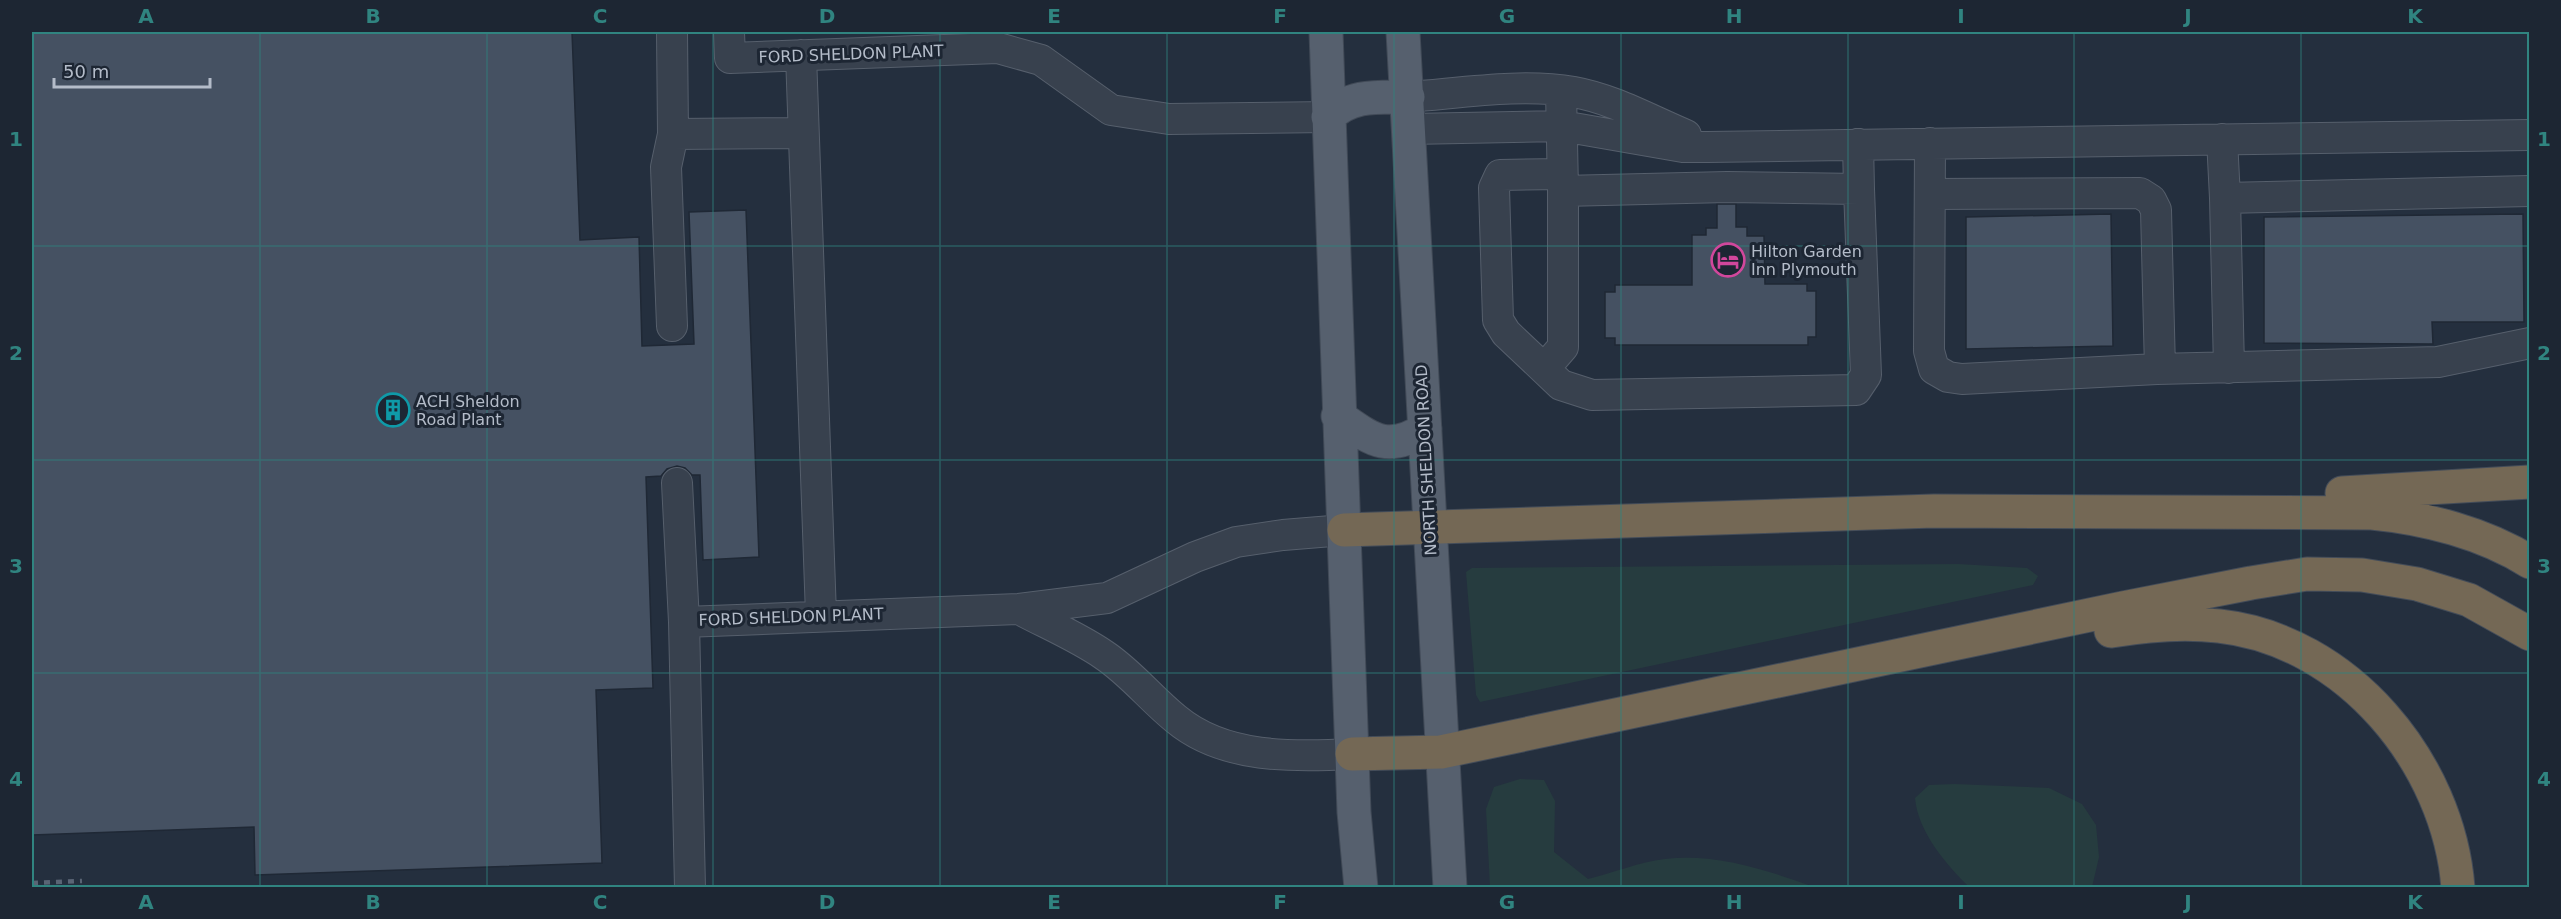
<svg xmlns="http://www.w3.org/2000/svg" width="2561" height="919" font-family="'DejaVu Sans',sans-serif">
<rect width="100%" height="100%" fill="#242f3e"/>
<path fill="#263c3f" d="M1958,564L2027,568L2038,576L2033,585L1480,702L1476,695L1466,572L1472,568Z
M1520,779L1544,780L1555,801L1554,852L1588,879C1613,873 1639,862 1665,859C1716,853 1766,870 1814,887H1490L1486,809L1494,787Z
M1955,784L2049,788L2082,804L2096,825L2099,857L2092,887H1969C1946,864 1918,832 1915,798L1929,785Z"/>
<path fill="#455162" stroke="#1f2835" stroke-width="1.5" d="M32,32H572L580,240L639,237L642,346L694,344L689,212L746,210L759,557L703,560L700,475H692L685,468L677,466L667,469L661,476L646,477L653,688L596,690L602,863L255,875L254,827L32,835Z
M1717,204H1736V227H1747V236H1764L1765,284H1807V291H1816V337H1808V345H1615V338H1605V292H1615V285H1692V235H1706V228H1717Z
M2111,214L2113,346L1966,349V217Z
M2523,214L2524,322H2432L2433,344L2264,343V217Z"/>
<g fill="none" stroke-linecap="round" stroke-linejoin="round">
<g stroke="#565f6c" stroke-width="32">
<path id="minor" d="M672,32L673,134L803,133
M729,32L730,58L998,48L1041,60L1111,110L1169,119L1328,117
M801,55L821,615
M1561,91L1563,191L1727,187L1859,189L1858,144
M1408,97C1462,93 1521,83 1574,92C1613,99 1650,120 1686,135
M1410,129L1562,126L1683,147H1707L2530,135
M2222,139L2225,198
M1930,143L1929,351L1934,369L1948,377L1962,379L2157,369L2438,362L2530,343
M1562,174L1500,175L1494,188L1498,320L1506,333L1561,385L1592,395L1856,390L1866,375L1859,189
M1930,194L2140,193L2151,200L2156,210L2160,369
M672,326L666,167L673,134
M2229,368L2225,198L2530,191
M1544,369L1563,347V191
M677,483L684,622
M1019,609C1047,624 1078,637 1104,655C1131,673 1151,699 1176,719C1224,759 1293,757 1352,754
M690,888L684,622L1019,609L1107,598L1195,557L1236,542L1283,535L1344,530"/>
</g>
<g stroke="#414a57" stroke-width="35">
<path id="major" d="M1326,32L1354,812L1361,888
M1403,32L1450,888
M1328,117C1350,94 1378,97 1408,97
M1338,416C1371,439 1387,454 1425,429"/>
</g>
<g stroke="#434c59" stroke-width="35">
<path id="highway" d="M2342,493L2530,482
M1344,530L1934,511L2372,513C2425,518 2484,533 2530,562
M2111,631C2146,625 2184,622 2219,626C2347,640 2449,763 2458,888
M1352,754L1441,752L2123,608L2251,583L2307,574L2362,575L2417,584L2469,600L2530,634"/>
</g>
<use href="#minor" stroke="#38414e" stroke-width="30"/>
<use href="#major" stroke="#56606e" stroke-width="33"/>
<use href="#highway" stroke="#746855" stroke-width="33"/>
<path stroke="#5a6575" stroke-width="4.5" stroke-dasharray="6 6" stroke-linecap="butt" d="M32,883L82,881"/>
</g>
<path fill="none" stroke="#308480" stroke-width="1.5" stroke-opacity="0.55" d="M260,32V888M487,32V888M713,32V888M940,32V888M1167,32V888M1394,32V888M1621,32V888M1848,32V888M2074,32V888M2301,32V888M32,246H2530M32,460H2530M32,673H2530"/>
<defs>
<g id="hotel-ring" transform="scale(1.725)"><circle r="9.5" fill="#1d2633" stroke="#d1479c" stroke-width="1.5"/><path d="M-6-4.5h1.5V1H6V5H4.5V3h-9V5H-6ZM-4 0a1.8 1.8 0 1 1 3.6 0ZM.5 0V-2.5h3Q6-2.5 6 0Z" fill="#d1479c"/></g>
<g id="building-ring" transform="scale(1.725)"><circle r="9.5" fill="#1d2633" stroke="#0f9aa8" stroke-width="1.5"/><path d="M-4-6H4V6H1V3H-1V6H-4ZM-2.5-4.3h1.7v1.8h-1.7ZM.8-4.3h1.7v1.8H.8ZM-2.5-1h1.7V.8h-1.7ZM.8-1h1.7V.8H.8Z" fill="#0f9aa8"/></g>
</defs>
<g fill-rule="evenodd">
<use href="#hotel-ring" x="1728" y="260"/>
<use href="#building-ring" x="393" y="410"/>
</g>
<g text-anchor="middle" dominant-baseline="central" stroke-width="6" stroke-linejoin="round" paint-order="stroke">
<g font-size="16" fill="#b4bcc9" stroke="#1d2633">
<text transform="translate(851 54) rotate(-2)">FORD SHELDON PLANT</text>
<text transform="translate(1426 460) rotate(-93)">NORTH SHELDON ROAD</text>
<text transform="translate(791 617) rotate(-2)">FORD SHELDON PLANT</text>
</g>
<g font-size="16" fill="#b4bcc9" stroke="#1d2633" text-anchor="start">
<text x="1751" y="251">Hilton Garden<tspan x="1751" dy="18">Inn Plymouth</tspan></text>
<text x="416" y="401">ACH Sheldon<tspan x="416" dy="18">Road Plant</tspan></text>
</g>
</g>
<rect width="2561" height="919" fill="none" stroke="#1d2633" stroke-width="66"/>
<path d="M54 78v9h156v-9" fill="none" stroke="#b4bcc9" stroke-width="3"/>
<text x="63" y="78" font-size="18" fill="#b4bcc9" stroke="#1d2633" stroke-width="4.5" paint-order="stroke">50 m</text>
<rect x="33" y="33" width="2495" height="853" fill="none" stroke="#308480" stroke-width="2"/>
<g font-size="20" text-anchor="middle" font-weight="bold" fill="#308480">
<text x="146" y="23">A</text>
<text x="373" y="23">B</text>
<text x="600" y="23">C</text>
<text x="827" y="23">D</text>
<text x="1054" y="23">E</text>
<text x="1280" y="23">F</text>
<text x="1507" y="23">G</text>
<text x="1734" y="23">H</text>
<text x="1961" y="23">I</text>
<text x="2188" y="23">J</text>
<text x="2415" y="23">K</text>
<text x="16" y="146">1</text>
<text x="2544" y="146">1</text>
<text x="16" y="360">2</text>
<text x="2544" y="360">2</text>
<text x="16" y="573">3</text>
<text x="2544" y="573">3</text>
<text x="16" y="786">4</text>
<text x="2544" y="786">4</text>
<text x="146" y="909">A</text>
<text x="373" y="909">B</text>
<text x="600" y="909">C</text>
<text x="827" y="909">D</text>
<text x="1054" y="909">E</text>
<text x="1280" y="909">F</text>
<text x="1507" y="909">G</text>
<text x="1734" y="909">H</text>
<text x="1961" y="909">I</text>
<text x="2188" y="909">J</text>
<text x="2415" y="909">K</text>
</g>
</svg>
